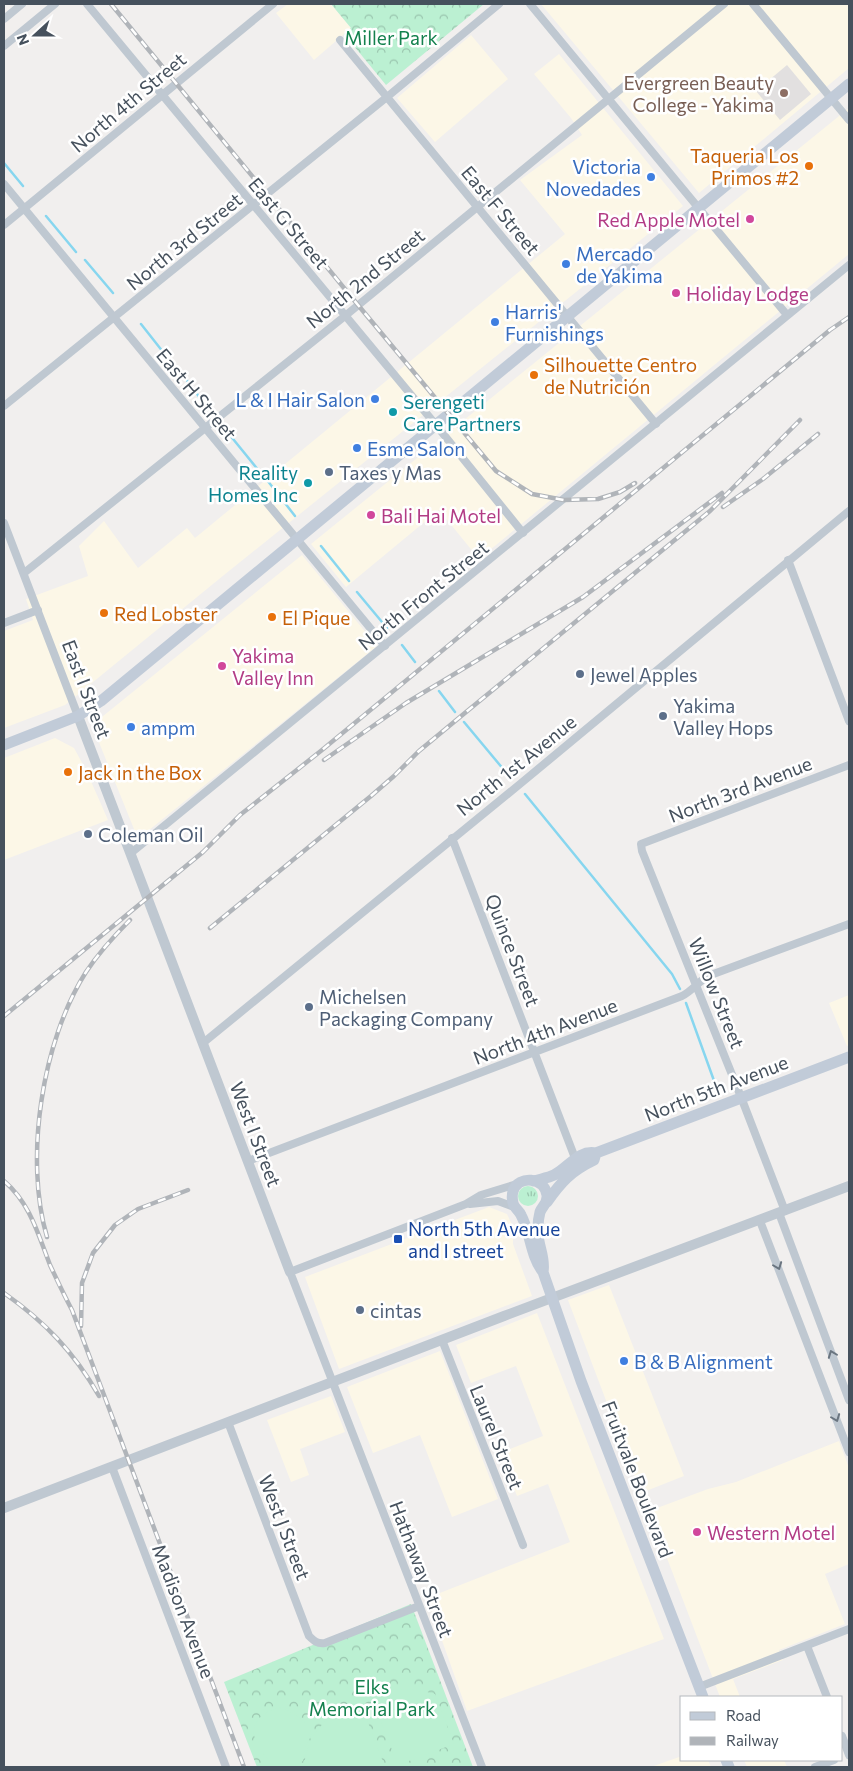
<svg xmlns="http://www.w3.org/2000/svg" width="853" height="1771" font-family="Commissioner,sans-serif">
<defs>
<pattern id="grass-tufts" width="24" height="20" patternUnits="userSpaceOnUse" patternTransform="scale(1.25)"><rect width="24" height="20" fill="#bbf0d2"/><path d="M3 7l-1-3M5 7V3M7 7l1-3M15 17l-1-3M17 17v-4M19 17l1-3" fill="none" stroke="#9ac5ae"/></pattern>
<pattern id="forest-crowns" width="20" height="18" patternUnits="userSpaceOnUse" patternTransform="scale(1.25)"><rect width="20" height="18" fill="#bbf0d2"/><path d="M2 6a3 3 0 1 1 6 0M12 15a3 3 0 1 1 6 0" fill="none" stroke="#9ac5ae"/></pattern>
</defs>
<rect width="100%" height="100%" fill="#f1efee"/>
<path fill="#fcf7e7" d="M288,4H331L351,28L314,60L276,13Z
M541,4H849V68L699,193Z
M471,35L508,79L435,142L397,98Z
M559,54L683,206L224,575L65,705L4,728V631L33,620L26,599L88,576L79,546L104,521L138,568L187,528L195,538L565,234L520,180L582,135L571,118L534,74Z
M849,108V254L479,559L439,510L346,587L311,544Z
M302,555L377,646L138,839L92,725Z
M55,738L74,748L86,770L108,820L4,860V758Z
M849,995V1045L847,1046L829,1003Z
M489,1207L507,1214L513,1227V1244L532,1296L339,1369L305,1277Z
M609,1285L684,1476L641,1493L568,1300Z
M537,1313L664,1639L467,1711L427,1598L570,1542L548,1484L517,1496L500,1453L543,1436L516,1366L471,1383L456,1345Z
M440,1351L498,1499L452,1517L420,1435L373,1453L347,1387Z
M331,1396L345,1432L300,1449L309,1475L291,1482L267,1420Z
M839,1441L849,1468V1564L825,1574L845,1624L779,1650L783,1660L733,1679L740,1697H720L649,1511L708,1489L736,1482Z
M682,1756V1760H708L711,1767H651Z
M744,1760H784L787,1767H747Z"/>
<path fill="#e2e0e0" d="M787,65L811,94L780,120L756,91Z"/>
<path fill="url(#grass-tufts)" d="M518 1196a10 10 0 1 1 20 0a10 10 0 1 1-20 0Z"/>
<path fill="url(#forest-crowns)" d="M331,4H484L386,85L344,34L351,28Z
M411,1604L473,1767H257L224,1682Z"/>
<path fill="#bbf0d2" d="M401,1689L419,1690L435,1694L454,1744L401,1764L397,1763L376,1708L379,1694L389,1690Z
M356,1703L363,1709L385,1767H304C307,1734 326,1715 356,1703Z
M278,1707C293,1712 305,1718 312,1734L306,1746L303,1761L292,1767H275C253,1744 240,1722 278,1707Z"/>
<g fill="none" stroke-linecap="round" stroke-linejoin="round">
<path stroke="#87d6ef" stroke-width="2.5" d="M4,163L23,186
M46,216L76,252
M85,260L113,293
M141,324L167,357
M177,367L206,406
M229,434L259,471
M267,480L295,516
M321,546L349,581
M357,592L387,628
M402,645L415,662
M439,691L455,712
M464,722L509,776
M525,794L672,974L680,989
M686,1003L717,1089"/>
<path stroke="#bfc8d1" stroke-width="8" d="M87,4L436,425L523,533
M530,4L787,315
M753,4L849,120
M4,19L22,4
M340,40L656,424
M4,46L55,4
M4,184L385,646
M4,225L273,4
M4,406L387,97L499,4
M4,523L78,716
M788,560L849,721
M24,573L345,316L724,4
M4,623L38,610
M452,838L575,1158
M131,853L849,265
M203,1043L520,784L849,511
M248,1161L682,996C692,991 698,982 708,976L849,924
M470,1204L498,1201L514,1207
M785,1211L741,1097L642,851L641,844L849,765
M779,1213L849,1400
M760,1221L849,1452
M442,1340L523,1545
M228,1422L309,1636C314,1641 317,1644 325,1643L419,1606
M112,1467L226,1767
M807,1646L827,1697
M699,1687L849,1629
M842,1736L849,1755
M482,1767L290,1272L466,1204L481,1195L517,1184
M815,1767L834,1760"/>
<path stroke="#bfc8d1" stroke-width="10" d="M78,716L290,1272
M4,1508L504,1316L849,1186"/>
<path stroke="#c1cbd8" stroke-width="11" d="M4,745L78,716L101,701L849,84
M534,1181C540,1179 548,1178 554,1175C568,1168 579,1149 596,1153L849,1057
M547,1202C561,1182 571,1171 594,1160L596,1153
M543,1272C546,1256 536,1243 538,1227C538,1222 539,1216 540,1212C543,1205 548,1203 547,1195C544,1177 519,1175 513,1191C512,1195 512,1199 513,1203C514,1208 519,1210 521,1215C531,1234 530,1255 543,1272L581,1381L703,1697
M726,1760L729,1767"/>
<g stroke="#b0b4b9" stroke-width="4.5">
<path id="rail" d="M111,4L358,305L496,471L532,494L564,500L598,499L620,492L635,483
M723,507L763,479L818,434
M324,760L406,703L583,597L722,493
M210,928L371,796L394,776L419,751L460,717L710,511L800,420
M4,1016L203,852L240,815L322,750L830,330L849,317
M4,1181C30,1203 38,1234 50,1265C57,1280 64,1295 72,1310L244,1767
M47,1237C24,1159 42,1041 86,972C98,954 114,936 130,920
M4,1293C45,1322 74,1352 99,1396
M81,1326L82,1283L93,1253L115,1225L138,1209L188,1190"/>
</g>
<use href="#rail" stroke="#fff" stroke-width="2.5" stroke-dasharray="8" stroke-linecap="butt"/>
</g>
<defs><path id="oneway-chevron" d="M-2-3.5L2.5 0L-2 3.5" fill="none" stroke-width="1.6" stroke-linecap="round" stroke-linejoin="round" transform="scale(1.25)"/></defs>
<g stroke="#6a7580">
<use href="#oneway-chevron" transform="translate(778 1266) rotate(69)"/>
<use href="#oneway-chevron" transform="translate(832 1354) rotate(-111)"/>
<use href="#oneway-chevron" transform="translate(836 1418) rotate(69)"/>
</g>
<circle fill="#8d6e63" stroke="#fff" stroke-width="2" cx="784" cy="93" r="5"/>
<g fill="#e8710a" stroke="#fff" stroke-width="2">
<circle cx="809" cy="166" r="5"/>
<circle cx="534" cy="375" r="5"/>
<circle cx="104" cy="613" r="5"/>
<circle cx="272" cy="617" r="5"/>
<circle cx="68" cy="772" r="5"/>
</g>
<g fill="#3f7fe0" stroke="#fff" stroke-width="2">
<circle cx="651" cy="177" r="5"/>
<circle cx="566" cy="264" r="5"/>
<circle cx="495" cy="322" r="5"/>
<circle cx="375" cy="399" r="5"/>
<circle cx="357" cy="448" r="5"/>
<circle cx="131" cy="727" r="5"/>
<circle cx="624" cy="1361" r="5"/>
</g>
<g fill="#d1479c" stroke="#fff" stroke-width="2">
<circle cx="750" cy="219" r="5"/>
<circle cx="676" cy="293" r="5"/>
<circle cx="371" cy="515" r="5"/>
<circle cx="222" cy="666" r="5"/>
<circle cx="697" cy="1532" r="5"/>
</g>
<g fill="#0f9aa8" stroke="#fff" stroke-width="2">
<circle cx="393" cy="412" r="5"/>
<circle cx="308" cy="483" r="5"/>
</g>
<g fill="#5c6f8a" stroke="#fff" stroke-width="2">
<circle cx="329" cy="472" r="5"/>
<circle cx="580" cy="674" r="5"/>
<circle cx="663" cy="716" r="5"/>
<circle cx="88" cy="834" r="5"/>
<circle cx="309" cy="1007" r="5"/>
<circle cx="360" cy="1310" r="5"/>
</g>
<rect fill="#1a4fb4" stroke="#fff" stroke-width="2" x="393" y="1234" width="10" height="10" rx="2.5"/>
<g text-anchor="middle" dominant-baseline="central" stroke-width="5" stroke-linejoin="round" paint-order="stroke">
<g font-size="19" fill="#14814e" stroke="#fff">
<text x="391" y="37">Miller Park</text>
<text x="372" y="1686">Elks<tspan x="372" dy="22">Memorial Park</tspan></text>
</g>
<g font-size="19" fill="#785e54" stroke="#fff" text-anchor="end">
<text x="774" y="82">Evergreen Beauty<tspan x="774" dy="22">College - Yakima</tspan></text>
</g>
<g font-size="19" fill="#46515d" stroke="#fff">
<text transform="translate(128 102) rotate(-40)">North 4th Street</text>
<text transform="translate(501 210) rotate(50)">East F Street</text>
<text transform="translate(289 223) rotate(50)">East G Street</text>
<text transform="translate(184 241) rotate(-39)">North 3rd Street</text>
<text transform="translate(365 278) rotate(-39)">North 2nd Street</text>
<text transform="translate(197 394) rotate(50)">East H Street</text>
<text transform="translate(423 595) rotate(-39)">North Front Street</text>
<text transform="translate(87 689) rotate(69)">East I Street</text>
<text transform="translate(516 765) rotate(-39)">North 1st Avenue</text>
<text transform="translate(740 789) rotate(-21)">North 3rd Avenue</text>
<text transform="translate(513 950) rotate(69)">Quince Street</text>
<text transform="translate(717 993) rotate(68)">Willow Street</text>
<text transform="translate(545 1031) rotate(-21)">North 4th Avenue</text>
<text transform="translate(716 1088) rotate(-21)">North 5th Avenue</text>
<text transform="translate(256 1134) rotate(69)">West I Street</text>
<text transform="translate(497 1437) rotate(68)">Laurel Street</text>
<text transform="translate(638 1479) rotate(69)">Fruitvale Boulevard</text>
<text transform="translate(285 1527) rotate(69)">West J Street</text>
<text transform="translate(422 1569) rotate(69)">Hathaway Street</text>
<text transform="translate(184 1611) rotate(69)">Madison Avenue</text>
</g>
<g font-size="19" fill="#c56008" stroke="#fff" text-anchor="start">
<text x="799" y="155" text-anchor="end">Taqueria Los<tspan x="799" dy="22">Primos #2</tspan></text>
<text x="544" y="364">Silhouette Centro<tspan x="544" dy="22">de Nutrición</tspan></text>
<text x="114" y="613">Red Lobster</text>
<text x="282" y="617">El Pique</text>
<text x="78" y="772">Jack in the Box</text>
</g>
<g font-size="19" fill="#366cbe" stroke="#fff" text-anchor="start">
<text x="641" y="166" text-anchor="end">Victoria<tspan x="641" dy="22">Novedades</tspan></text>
<text x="576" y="253">Mercado<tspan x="576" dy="22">de Yakima</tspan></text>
<text x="505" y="311">Harris'<tspan x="505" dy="22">Furnishings</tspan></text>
<text x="365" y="399" text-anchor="end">L &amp; I Hair Salon</text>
<text x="367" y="448">Esme Salon</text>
<text x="141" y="727">ampm</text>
<text x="634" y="1361">B &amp; B Alignment</text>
</g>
<g font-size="19" fill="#b23c85" stroke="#fff" text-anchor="start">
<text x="740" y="219" text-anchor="end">Red Apple Motel</text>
<text x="686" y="293">Holiday Lodge</text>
<text x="381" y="515">Bali Hai Motel</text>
<text x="232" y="655">Yakima<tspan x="232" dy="22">Valley Inn</tspan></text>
<text x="707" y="1532">Western Motel</text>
</g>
<g font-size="19" fill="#0d838f" stroke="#fff" text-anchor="start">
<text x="403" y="401">Serengeti<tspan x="403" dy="22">Care Partners</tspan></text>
<text x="298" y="472" text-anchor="end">Reality<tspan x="298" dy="22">Homes Inc</tspan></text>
</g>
<g font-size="19" fill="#4e5e75" stroke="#fff" text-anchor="start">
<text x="339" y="472">Taxes y Mas</text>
<text x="590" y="674">Jewel Apples</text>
<text x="673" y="705">Yakima<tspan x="673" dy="22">Valley Hops</tspan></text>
<text x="98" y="834">Coleman Oil</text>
<text x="319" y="996">Michelsen<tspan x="319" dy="22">Packaging Company</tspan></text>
<text x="370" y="1310">cintas</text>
</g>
<g font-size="19" fill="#164399" stroke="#fff" text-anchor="start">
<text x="408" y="1228">North 5th Avenue<tspan x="408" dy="22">and I street</tspan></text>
</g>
</g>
<rect width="853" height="1771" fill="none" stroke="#46515d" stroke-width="10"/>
<rect x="680" y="1696" width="162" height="65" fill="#ffffff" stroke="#b5b9be"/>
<rect x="690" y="1712" width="25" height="8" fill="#c1cbd8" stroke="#b5b9be"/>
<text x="726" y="1721" font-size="15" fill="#46515d">Road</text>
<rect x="690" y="1737" width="25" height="8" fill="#b0b4b9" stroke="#b5b9be"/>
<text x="726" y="1746" font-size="15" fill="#46515d">Railway</text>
<g transform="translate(35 35) rotate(249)" stroke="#ffffff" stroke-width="4" paint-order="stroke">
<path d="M0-4L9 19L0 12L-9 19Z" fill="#46515d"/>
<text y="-8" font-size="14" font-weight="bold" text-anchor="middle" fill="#46515d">N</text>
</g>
</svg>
